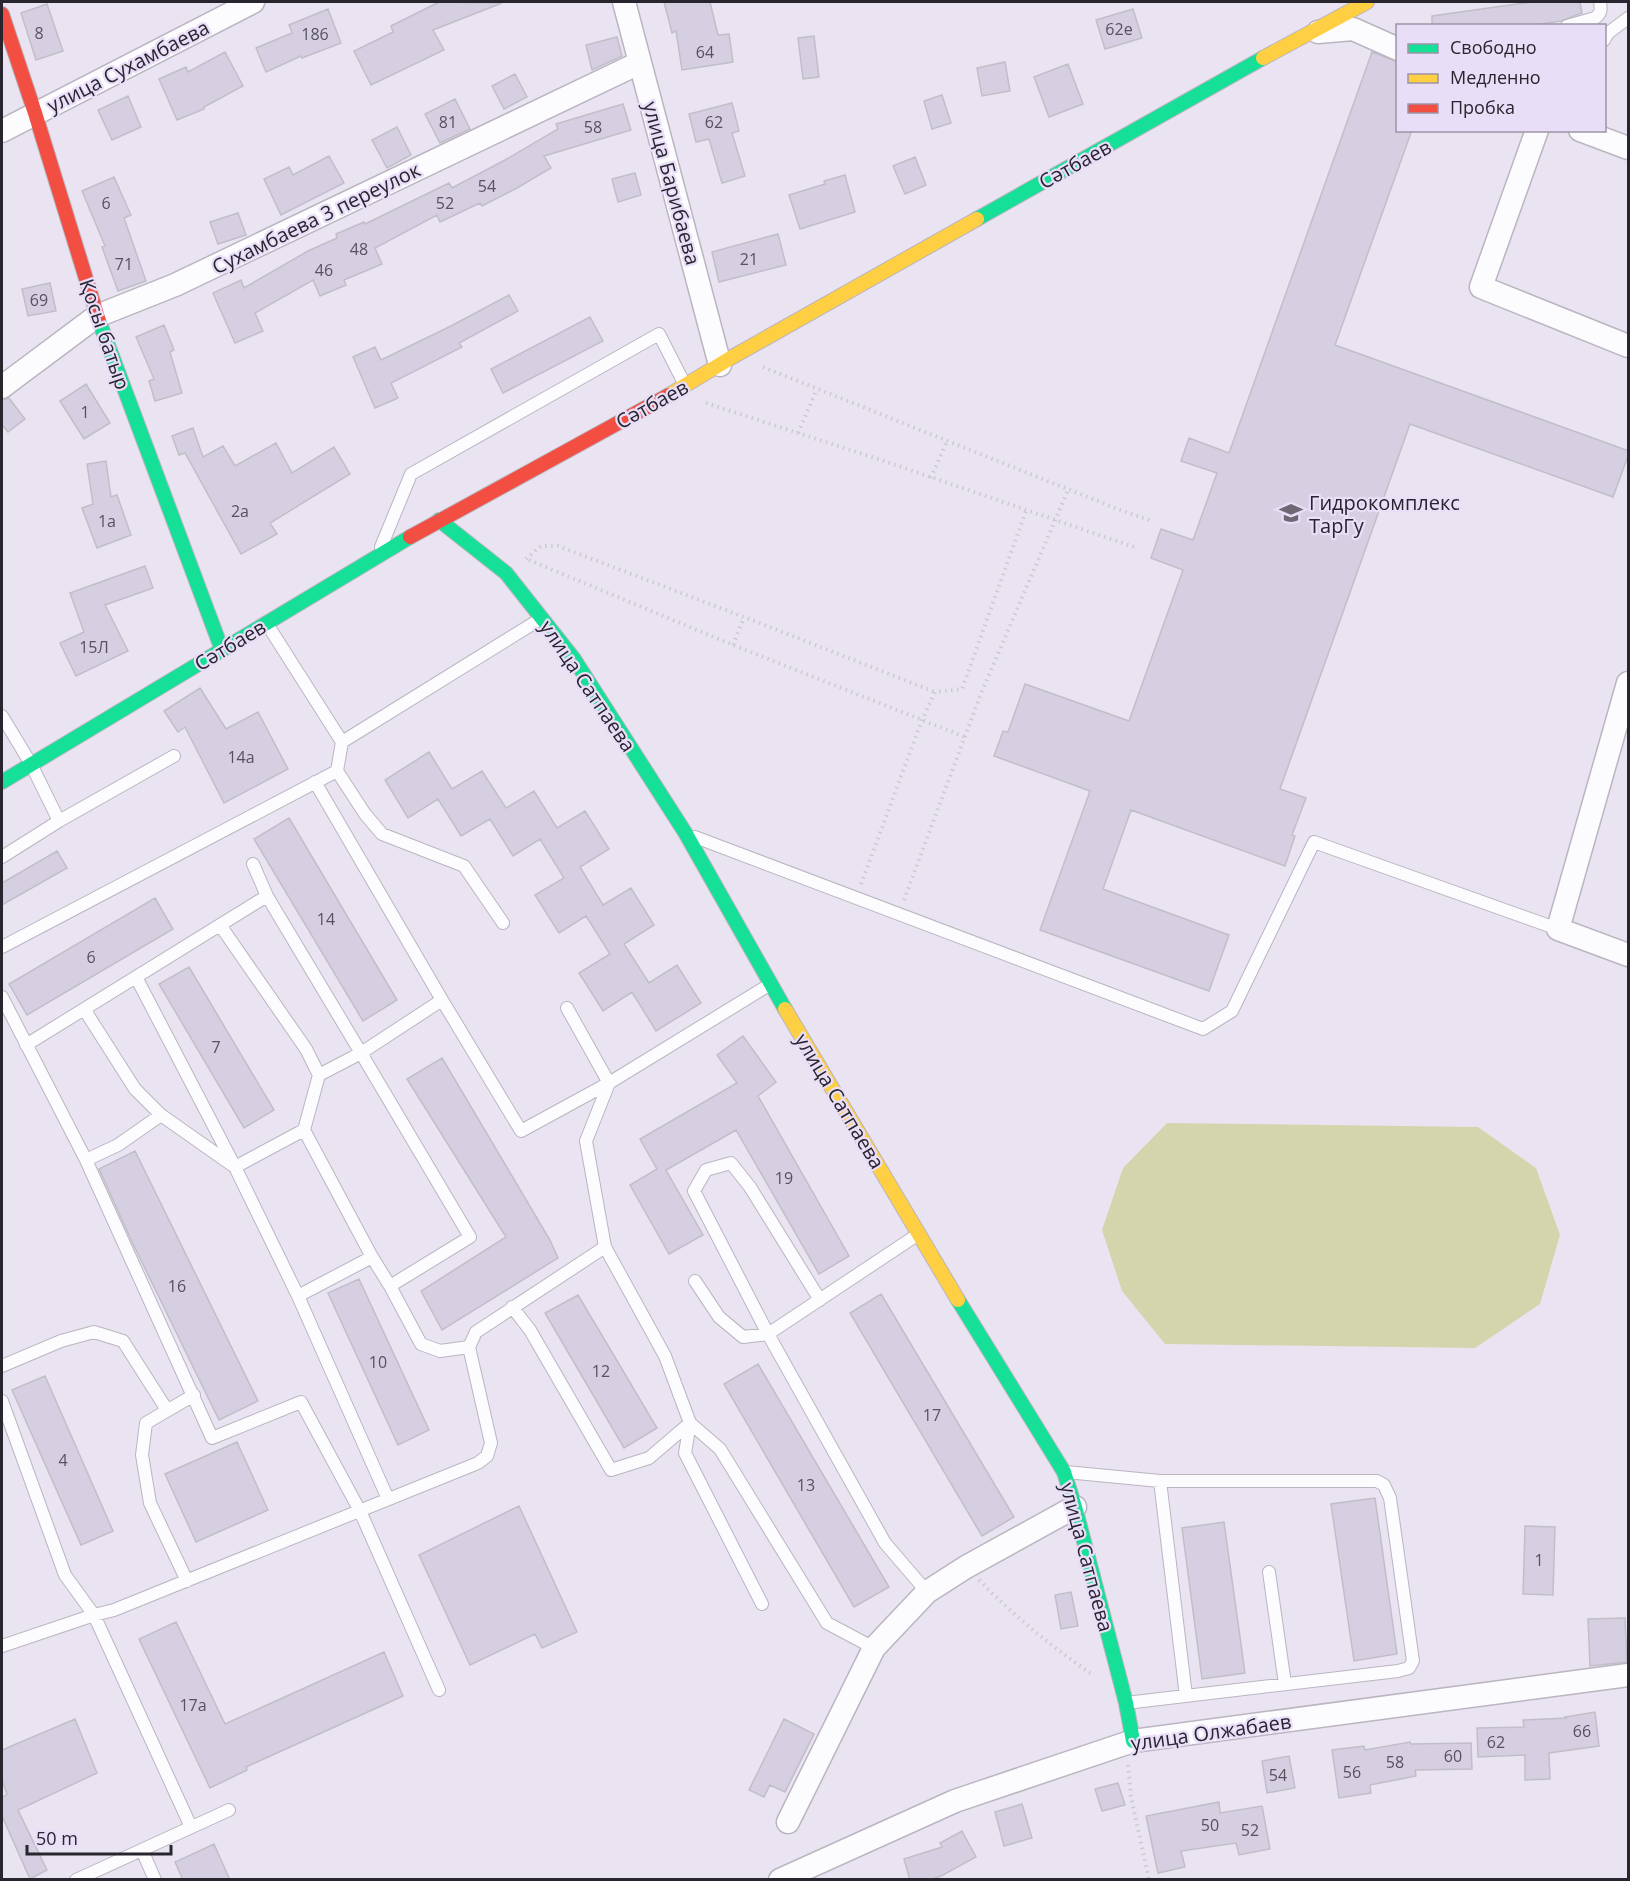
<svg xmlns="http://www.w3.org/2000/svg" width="1630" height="1881" font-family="'Open Sans',sans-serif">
<rect width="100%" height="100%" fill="#eae4f2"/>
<path fill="#d4d5ad" d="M1167,1123L1478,1127L1536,1168L1560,1235L1540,1304L1475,1348L1165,1344L1122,1291L1102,1230L1123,1168Z"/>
<path fill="#d6cee1" stroke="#c2bec8" stroke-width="1.5" d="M439,2L502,3L433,30L444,50L371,85L354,51L393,32L391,26Z
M664,2H710L718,35L729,34L733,62L682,70L676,31L672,33Z
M1532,2H1580L1582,13L1561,21L1528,26H1432V16Z
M47,4L63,51L36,60L21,13Z
M328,9L341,43L302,58L301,56L266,72L256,48L292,33L289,25Z
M1133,9L1142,38L1105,49L1096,20Z
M814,36L819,77L803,79L798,38Z
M617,37L622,56L592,70L586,45Z
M225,52L243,86L204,107V109L177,120L159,79L186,67L188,72Z
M1372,52L1398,62V130H1412L1335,345L1629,451V453L1613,497L1410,424L1280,789L1306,798L1292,835L1295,836L1285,866L1131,810L1103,889L1229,935L1209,991L1040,930L1090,791L994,756L1003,731L1008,732L1025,684L1129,721L1183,570L1151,558L1161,529L1193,540L1217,473L1181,461L1189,438L1229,453Z
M1005,62L1010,91L982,96L977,68Z
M1068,64L1083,104L1049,117L1034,77Z
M515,74L527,97L504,109L492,86Z
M942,95L951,123L932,129L924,101Z
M128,96L141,127L112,140L98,110Z
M455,99L470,129L440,143L425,114Z
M732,103L739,131L732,133L745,176L722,183L709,139L696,142L689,114Z
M623,104L631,130L544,156L551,168L517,188L482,206L480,203L440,222L437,215L375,248L382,264L344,280L346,285L320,296L313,280L255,313L263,331L235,343L213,293L241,280L244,288L308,251L337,238L336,234L364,222L365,224L449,183L452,188L505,160L558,129L556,124Z
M397,127L411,155L387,168L372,140Z
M329,156L344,183L281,215L264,179L289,167L293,175Z
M915,157L926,185L905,194L893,166Z
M635,173L641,195L618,202L612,179Z
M845,175L855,212L800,229L789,195L825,184L824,181Z
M114,177L131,215L124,218L146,281L118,291L102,247L105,246L82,191Z
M238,213L246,235L218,244L210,222Z
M778,234L786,265L719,282L712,252Z
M50,283L56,311L28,316L22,289Z
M509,295L518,311L459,343L462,347L391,383L398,398L375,408L353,357L375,347L381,360L451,326Z
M590,317L603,341L503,393L491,369Z
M164,325L174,350L170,352L182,393L155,401L149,381L154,379L136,337Z
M86,384L110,423L84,439L60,401Z
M9,398L25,419L8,432L2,425V400Z
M193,428L203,457L223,446L235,466L276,443L292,473L334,447L350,474L270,523L277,534L241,554L185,453L179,455L172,436Z
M106,461L111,497L117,495L131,535L97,548L82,508L93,504L87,464Z
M145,566L153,588L105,605L128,651L76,676L60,643L84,632L70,593Z
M200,688L226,729L258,712L288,769L224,803L185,727L178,732L164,711Z
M429,752L452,789L482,771L506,808L534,791L557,828L585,811L609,849L580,867L603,905L631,888L654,925L624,944L649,983L677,965L701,1003L656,1031L632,992L603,1011L579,973L610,954L586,916L559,933L535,895L564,878L540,839L513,856L490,819L461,836L438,799L408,818L385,780Z
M289,818L397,1000L363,1021L254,839Z
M57,851L67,868L2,905V883Z
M155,898L173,929L27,1015L9,984Z
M189,967L274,1110L244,1128L159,984Z
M743,1036L776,1082L758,1096L849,1256L819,1274L736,1130L666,1170L703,1235L669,1254L630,1185L657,1169L640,1139L737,1083L717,1055Z
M442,1058L550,1240L558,1258L442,1330L421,1291L506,1237L407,1079Z
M135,1151L258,1401L219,1420L133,1244L99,1169Z
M359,1279L429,1430L398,1445L328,1293Z
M881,1294L1014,1517L982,1536L850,1313Z
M578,1295L657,1428L624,1448L545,1313Z
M758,1364L889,1587L854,1607L724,1384Z
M45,1376L113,1531L81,1545L12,1390Z
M237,1442L268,1510L196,1542L165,1474Z
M1375,1498L1397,1654L1354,1661L1331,1504Z
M519,1506L577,1632L542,1648L535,1634L470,1665L419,1555Z
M1224,1522L1245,1673L1202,1679L1182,1528Z
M1525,1526L1555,1527L1553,1595L1523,1594Z
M1071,1592L1078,1626L1061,1629L1055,1595Z
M1625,1618L1627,1662L1590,1666L1588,1619Z
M176,1622L225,1724L384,1652L403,1696L246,1767L247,1770L210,1788L139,1639Z
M1595,1712L1599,1746L1549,1753L1550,1779L1525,1780V1755L1478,1757L1477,1728L1524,1727L1523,1720L1566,1718L1565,1717Z
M75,1719L97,1773L18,1810L47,1870L30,1879L2,1816V1798L7,1794L2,1780V1750Z
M784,1719L814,1734L785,1792L770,1785L764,1797L749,1790Z
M1410,1742L1411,1744L1471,1743L1472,1769L1415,1770L1416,1776L1370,1785L1371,1793L1339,1798L1332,1750L1364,1746L1365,1750Z
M1289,1756L1295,1788L1267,1793L1262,1761Z
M1118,1783L1125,1805L1102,1811L1095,1789Z
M1219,1802L1220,1813L1262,1806L1270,1849L1239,1855L1236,1843L1181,1851L1185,1867L1158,1873L1146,1816Z
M1022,1804L1032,1838L1004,1846L995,1812Z
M962,1831L976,1857L941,1876L930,1880H910L904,1859L942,1847L940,1843Z
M214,1844L230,1880H183L175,1862Z"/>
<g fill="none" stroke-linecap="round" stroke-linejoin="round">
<g stroke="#bab5c0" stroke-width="14">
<path id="lane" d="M1567,26L1595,18C1602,13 1601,9 1600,2
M1604,40L1608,33L1628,18
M381,547L411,474L659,334L685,385
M267,624L342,742L337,771L365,814L382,834L464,866L503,923
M2,716L31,764L59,821L174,756
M342,742L542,618
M315,782L442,1000L521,1131L609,1083L769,985
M695,837L1203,1029L1232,1011L1314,842L1558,929
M2,857L59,821
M253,864L267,896L361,1053L442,1000
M220,925L306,1049L319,1075
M2,947L337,771
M136,977L235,1167L298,1296L388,1499
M2,997L86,1160L212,1438L301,1402L360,1511L439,1690
M84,1009L135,1089L161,1115L235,1167L304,1130L372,1257L298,1296
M26,1045L267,896
M304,1130L319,1075L361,1053L470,1237L390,1286
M86,1160L118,1145L161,1115
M605,1247L665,1356L690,1423L685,1453L762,1604
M372,1257L390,1286L421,1344L440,1351L469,1347
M695,1281L719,1317L743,1337L768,1334L885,1543L927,1592
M820,1300L750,1187L731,1163L706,1170L694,1191L768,1334L917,1235
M512,1307L530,1330L611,1470L649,1458L690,1423L720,1449L827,1623L874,1648
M2,1366L61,1341L94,1332L123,1341L167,1410
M2,1401L65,1575L94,1615L191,1827
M1066,1472L1160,1481H1377L1384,1485L1390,1498L1413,1661L1409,1668L1398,1671L1126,1703
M1160,1481L1186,1696
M1269,1572L1285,1684
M187,1581L150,1503L142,1455L146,1423L194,1395
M2,1646L94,1615L114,1610L478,1463L487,1456L491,1443L469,1347L476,1332L605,1247L586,1141L609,1083L567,1008
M142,1850L155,1880
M76,1880L229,1810"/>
</g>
<g stroke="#bab5c0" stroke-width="25">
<path id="street" d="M624,2L720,365
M1318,32L1353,29L1398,49
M1537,130L1481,287L1628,346
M1580,130L1628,148
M2,131L253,2
M2,387L97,316L175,285L639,63
M1628,683L1558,929L1628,955
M788,1822L874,1648L927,1592L966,1567L1075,1507
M780,1880L955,1801L1133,1741L1628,1675"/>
</g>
<g stroke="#bab5c0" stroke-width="16">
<path id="fast" d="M977,219L1263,58
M99,321L222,650
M439,520L506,573L574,659L686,834L785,1009
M2,782L410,537
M958,1300L1064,1472L1075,1507L1126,1703L1133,1741"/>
</g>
<g stroke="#bab5c0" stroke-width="16">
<path id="slow" d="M1263,58L1367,2
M669,395L734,356L977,219
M785,1009L958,1300"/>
</g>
<g stroke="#bab5c0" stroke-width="16">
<path id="jam" d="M2,14L35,113L99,321
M410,537L669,395"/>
</g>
<path stroke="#cccace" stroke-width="4" stroke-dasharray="1.5 4.5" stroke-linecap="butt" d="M763,367L1115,508L1152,521
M706,403L878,459L1137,548
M798,433L817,389
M931,478L947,441
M526,559L541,546H558L744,617L935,692
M529,560L733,645L965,737
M733,645L744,617
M861,884L922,720L935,692L962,689L1026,511
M904,900L980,696L1068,490
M979,1580C1014,1616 1052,1647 1093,1675
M1128,1765L1131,1797L1149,1880"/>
<use href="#lane" stroke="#fcfbfd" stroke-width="12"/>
<use href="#street" stroke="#fcfbfd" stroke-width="22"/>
<use href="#fast" stroke="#16e098" stroke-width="14"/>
<use href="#slow" stroke="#ffcf43" stroke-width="14"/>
<use href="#jam" stroke="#f24e42" stroke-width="14"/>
</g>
<defs>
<g id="university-bare" transform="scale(1.8)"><path d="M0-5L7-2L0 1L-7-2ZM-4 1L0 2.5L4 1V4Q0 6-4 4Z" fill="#6d6873" stroke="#e9def8" stroke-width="2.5" paint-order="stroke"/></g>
</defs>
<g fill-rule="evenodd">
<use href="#university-bare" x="1291" y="513"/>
</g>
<g text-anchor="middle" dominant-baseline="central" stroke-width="4.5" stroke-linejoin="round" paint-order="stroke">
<g font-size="16" fill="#57525e">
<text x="1119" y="29">62е</text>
<text x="39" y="33">8</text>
<text x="315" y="34">186</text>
<text x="705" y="52">64</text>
<text x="448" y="122">81</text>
<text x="714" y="122">62</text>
<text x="593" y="127">58</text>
<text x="487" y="186">54</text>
<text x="106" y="203">6</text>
<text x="445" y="203">52</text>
<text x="359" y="249">48</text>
<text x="749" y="259">21</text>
<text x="124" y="264">71</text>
<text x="324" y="270">46</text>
<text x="39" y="300">69</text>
<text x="85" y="412">1</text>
<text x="240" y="511">2а</text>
<text x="107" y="521">1а</text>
<text x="94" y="647">15Л</text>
<text x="241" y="757">14а</text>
<text x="326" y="919">14</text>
<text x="91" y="957">6</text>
<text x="216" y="1047">7</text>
<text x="784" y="1178">19</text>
<text x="177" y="1286">16</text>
<text x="378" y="1362">10</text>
<text x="601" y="1371">12</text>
<text x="932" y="1415">17</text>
<text x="63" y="1460">4</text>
<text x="806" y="1485">13</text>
<text x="1539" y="1560">1</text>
<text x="193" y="1705">17а</text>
<text x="1582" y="1731">66</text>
<text x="1496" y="1742">62</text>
<text x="1453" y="1756">60</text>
<text x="1395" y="1762">58</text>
<text x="1352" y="1772">56</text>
<text x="1278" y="1775">54</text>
<text x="1210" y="1825">50</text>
<text x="1250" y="1830">52</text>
</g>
<g font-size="20" fill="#29252e" stroke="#e9def8">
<text transform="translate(128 66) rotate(-27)">улица Сухамбаева</text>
<text transform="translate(1075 164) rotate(-29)">Сәтбаев</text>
<text transform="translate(672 183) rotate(75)">улица Барибаева</text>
<text transform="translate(316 218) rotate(-26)">Сухамбаева 3 переулок</text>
<text transform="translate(105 334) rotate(71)">Қосы батыр</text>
<text transform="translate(652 404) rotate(-29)">Сәтбаев</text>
<text transform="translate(230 645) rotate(-31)">Сәтбаев</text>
<text transform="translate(588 686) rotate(56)">улица Сатпаева</text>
<text transform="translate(840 1101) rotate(59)">улица Сатпаева</text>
<text transform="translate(1087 1557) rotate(75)">улица Сатпаева</text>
<text transform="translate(1211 1732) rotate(-8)">улица Олжабаев</text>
</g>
<g font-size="20" fill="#29252e" stroke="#e9def8" text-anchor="start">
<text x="1309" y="502">Гидрокомплекс<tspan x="1309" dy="23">ТарГу</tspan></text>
</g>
</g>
<rect width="1630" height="1881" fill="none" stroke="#29252e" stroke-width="6"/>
<rect x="1396" y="24" width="210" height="108" fill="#e9def8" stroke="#9c94a7" stroke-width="1.5"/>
<rect x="1408" y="44" width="30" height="9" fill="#16e098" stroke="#9c94a7" stroke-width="1.5"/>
<text x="1450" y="54" font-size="18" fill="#29252e">Свободно</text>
<rect x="1408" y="74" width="30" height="9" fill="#ffcf43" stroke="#9c94a7" stroke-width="1.5"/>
<text x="1450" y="84" font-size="18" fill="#29252e">Медленно</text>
<rect x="1408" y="104" width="30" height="9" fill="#f24e42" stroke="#9c94a7" stroke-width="1.5"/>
<text x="1450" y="114" font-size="18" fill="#29252e">Пробка</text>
<path d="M27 1845v9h144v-9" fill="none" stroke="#29252e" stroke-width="3"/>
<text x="36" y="1845" font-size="18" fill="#29252e" stroke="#e9def8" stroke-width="4.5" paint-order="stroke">50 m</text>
</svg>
